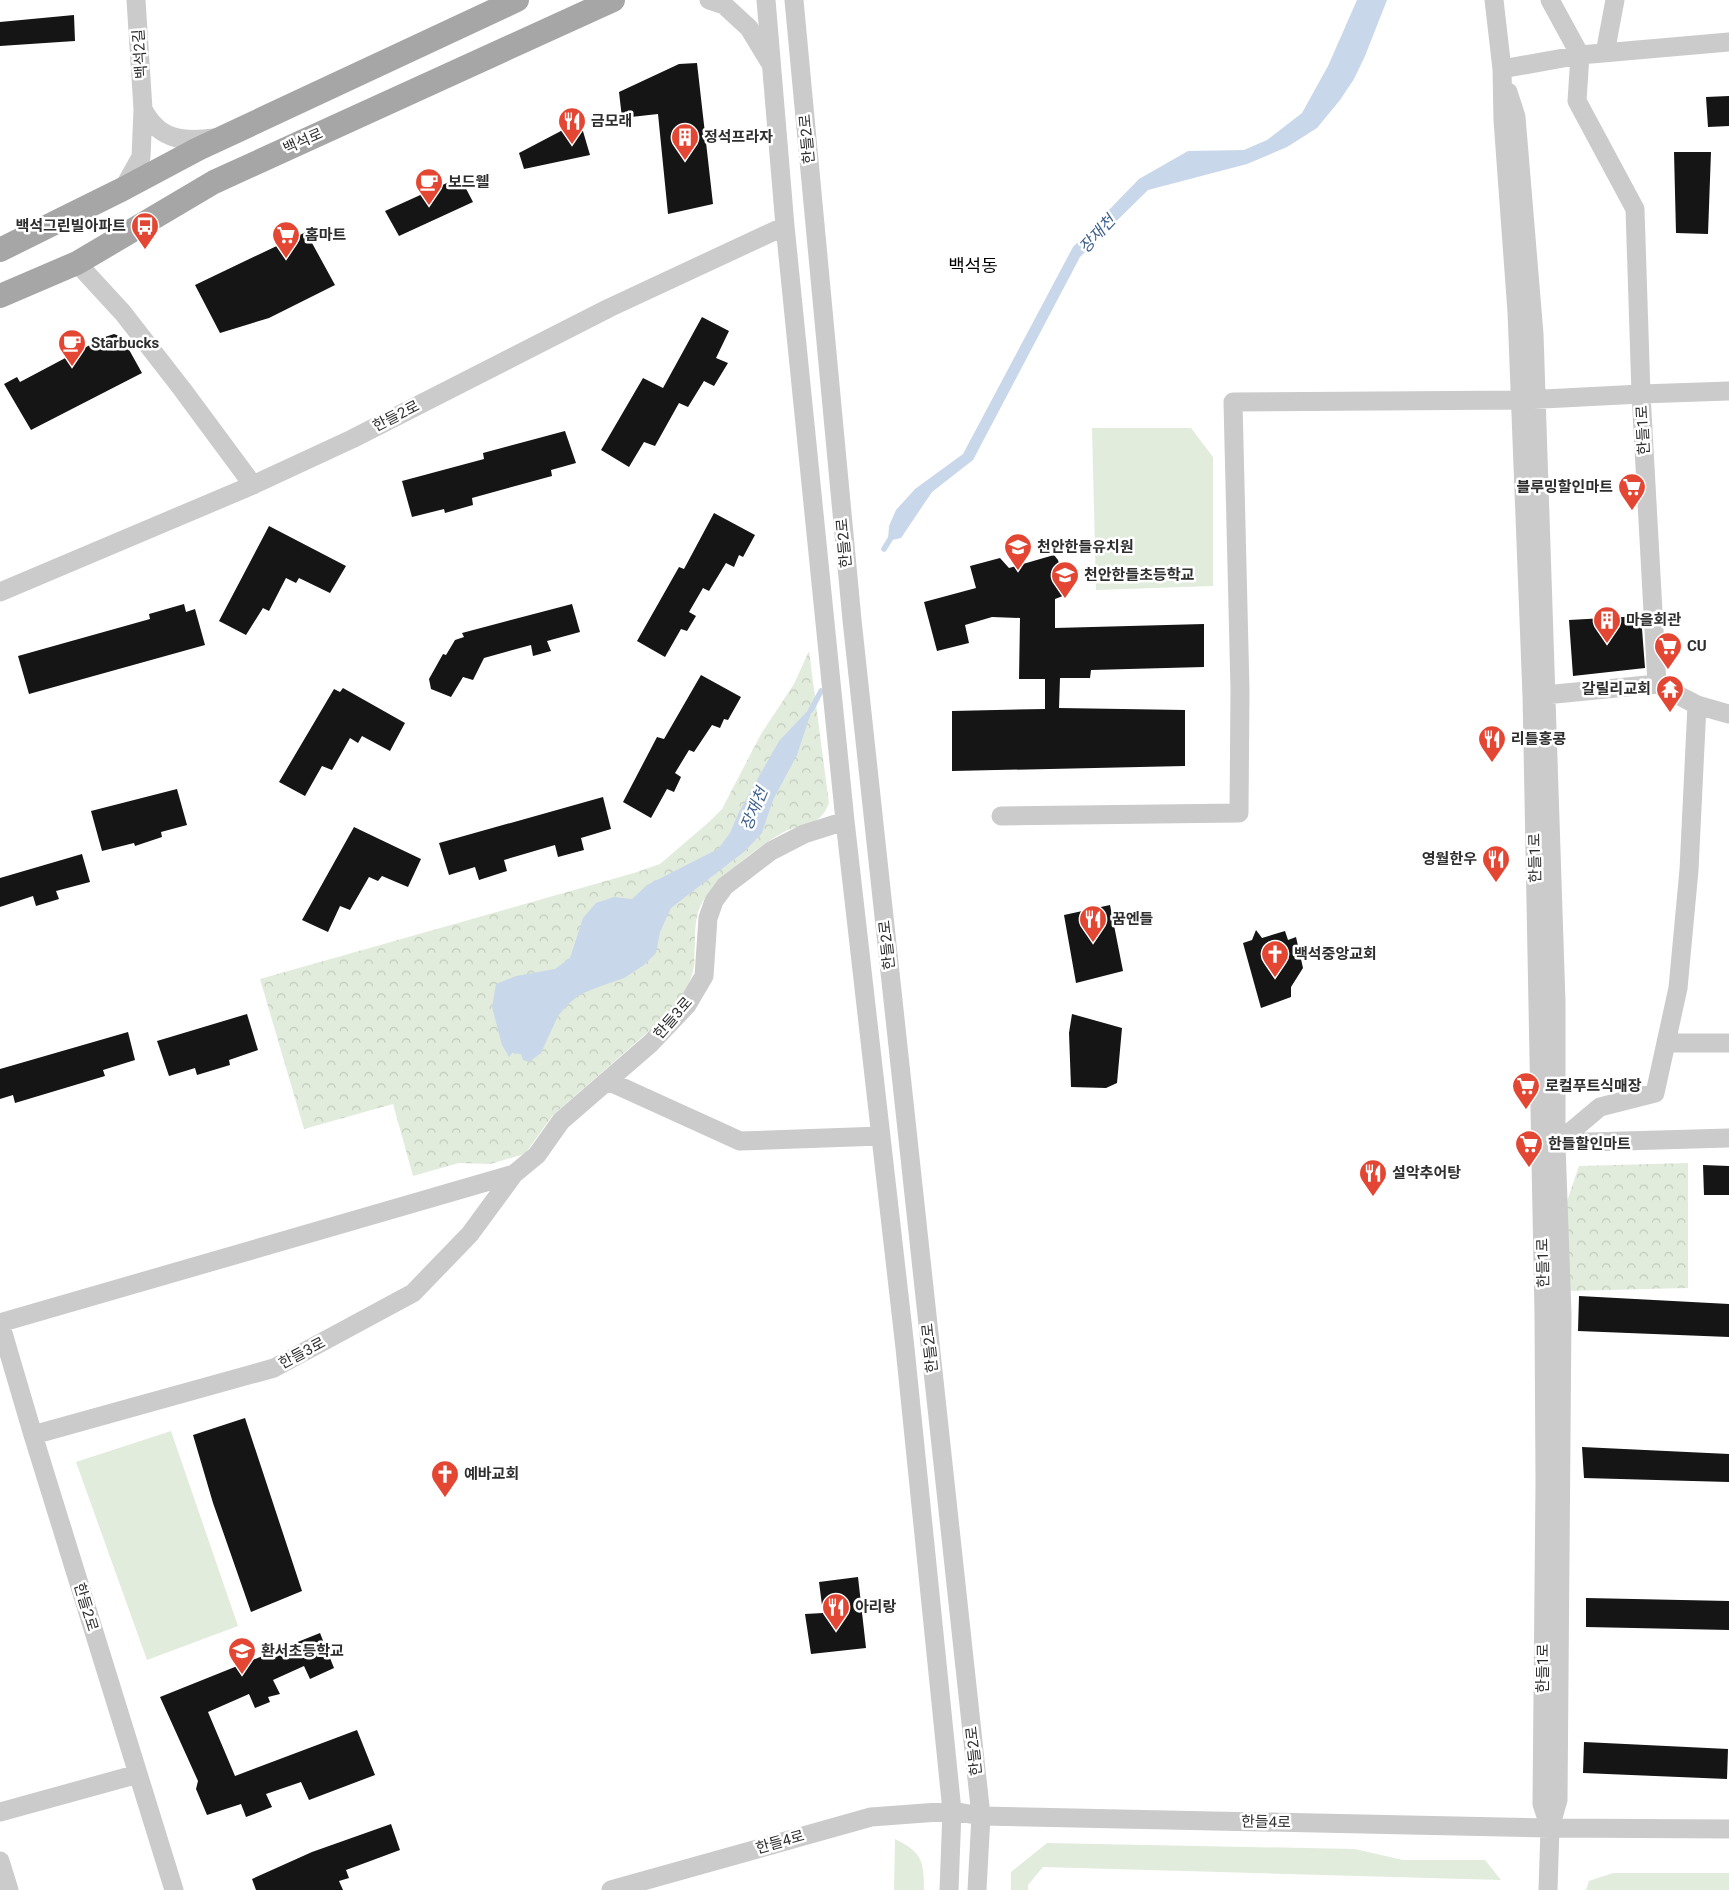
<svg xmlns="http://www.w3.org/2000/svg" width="1729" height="1890" font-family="Roboto,'Noto Sans KR',sans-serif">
<defs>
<pattern id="forest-crowns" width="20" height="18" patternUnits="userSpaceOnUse" patternTransform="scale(1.25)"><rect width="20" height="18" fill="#e2ecdc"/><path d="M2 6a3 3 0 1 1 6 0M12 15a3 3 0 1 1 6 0" fill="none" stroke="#c2cbbd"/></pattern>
</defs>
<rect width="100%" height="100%" fill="#fff"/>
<path fill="#e2ecdc" d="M1092,428H1191L1213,457V586L1096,590Z
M171,1431L238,1626L147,1660L76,1462Z
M895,1839C922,1852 924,1861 924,1890H894Z
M1047,1843L1355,1849L1403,1860H1485L1501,1880L1043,1867L1028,1885V1890H1011V1872Z
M1613,1873H1729V1890H1586L1589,1881Z"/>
<path fill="url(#forest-crowns)" d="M809,651L829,803C820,828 803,822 784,832C765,842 735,865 720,880C698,903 695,913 695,944C694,952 695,960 694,967C691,984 681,997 672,1011L552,1116L525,1154L490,1164L459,1163L413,1176L393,1104L304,1129L260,979L634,873L660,864L709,822L722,809L761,734L794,684Z
M1688,1163V1288L1567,1291L1564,1210L1579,1166Z"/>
<path fill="#c9d7eb" d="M1357,0H1387L1365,56L1354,79L1340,100L1317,128L1287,147L1247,164L1148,190L1080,257L973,460L932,492L901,538L888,541L889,526L896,510L915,489L963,454L1073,247L1139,179L1188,151L1244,150L1267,140L1302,113L1328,66Z
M814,704L797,755L773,800L762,833L745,851L671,908L660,932L656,953L644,965L624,978L601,986L579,995L566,1006L558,1016L541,1053L529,1062L523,1060L521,1054L512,1053L509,1057L502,1045L492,1007L496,984L516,976L555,969L570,958L583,918L596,903L614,897L632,899L647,885L718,849L730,833L739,812L779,741Z"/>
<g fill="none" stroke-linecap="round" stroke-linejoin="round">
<path stroke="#c9d7eb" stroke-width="5.5" d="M884,549L892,536
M811,710L821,691"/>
</g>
<path fill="#151515" d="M74,15L75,41L0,46V22Z
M697,63L713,204L668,214L658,114L622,118L619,92L679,64Z
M1729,96V126L1708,127L1706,97Z
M580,121L590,155L524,169L519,153Z
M1674,152H1711L1708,234L1676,233Z
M460,177L473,202L399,236L385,211Z
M306,232L335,285L269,318L220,333L195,285Z
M702,317L729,331L716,358L728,363L714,386L704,381L688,407L679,403L655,446L644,442L629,467L601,450L643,378L663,388Z
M114,334L122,337L142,373L31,430L4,384L17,377L20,382L105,337Z
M565,431L576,463L551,470L552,476L472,498L473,505L445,513L444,509L412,517L402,481L484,459L483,453Z
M714,513L755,535L743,557L739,555L734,567L726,563L709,591L703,588L689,612L696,616L687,631L681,629L665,657L637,641L679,567L684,569Z
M269,526L346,566L330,593L299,578L296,583L286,578L269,611L263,608L246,635L219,621Z
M1054,555L1058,560L1068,594L1055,599V628L1204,624V667L1091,670L1090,678H1060L1059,708L1185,710V766L952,771V711L1045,709V679H1019L1020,618L992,617L965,625L969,643L937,651L924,602L976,588L970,566L1000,558L1009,568Z
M184,604L186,612L195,609L205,645L29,694L18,656L150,619L149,614Z
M572,604L580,632L547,641L551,651L533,656L531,645L484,658L473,680L463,677L451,697L431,689L429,679L443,654L446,655L455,640L464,637L462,633Z
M1641,616L1645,668L1573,676L1569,620Z
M701,675L741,697L728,720L724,719L720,728L712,725L694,752L689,750L675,773L681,777L674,792L667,789L651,818L623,802L657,737L664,739Z
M343,688L405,723L390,751L362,736L358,743L350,738L332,770L322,766L305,796L279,782L334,689L340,692Z
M177,789L187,825L161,832L162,837L135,846L134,843L102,851L91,811Z
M603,797L611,829L581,838L584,850L558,857L555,845L504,860L507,871L479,880L475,867L449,875L439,843Z
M354,827L421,859L408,887L382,876L378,881L369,877L350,910L340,906L328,932L302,920Z
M82,854L90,882L56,891L59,899L36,906L33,896L0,907V878Z
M1110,905L1123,971L1076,983L1064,915Z
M1256,930L1262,938L1285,931L1288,940L1296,937L1303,968L1291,987V997L1261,1008L1243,943L1252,940Z
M247,1014L258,1050L229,1060L230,1065L197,1075L195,1068L169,1076L157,1041Z
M1072,1014L1122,1028L1117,1083L1106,1088L1071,1087L1069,1033Z
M128,1032L135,1060L103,1070L105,1076L15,1103L13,1095L0,1099V1069Z
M1703,1165L1729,1166V1195H1704Z
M1579,1296L1729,1304V1337L1578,1331Z
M245,1418L302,1591L251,1612L213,1503L193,1435Z
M1582,1447L1729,1454V1482L1584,1478Z
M858,1577L866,1648L811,1654L805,1614L823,1613L819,1582Z
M1586,1598L1729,1601V1630L1586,1627Z
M320,1633L334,1668L310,1679L304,1666L273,1680L280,1694L268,1697L270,1702L255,1708L249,1694L208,1712L235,1776L357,1730L375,1775L309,1800L301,1782L266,1794L272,1807L246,1817L241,1804L207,1815L196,1789L198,1781L160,1697Z
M1584,1742L1728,1749L1727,1779L1583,1773Z
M391,1824L400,1850L346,1870L349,1878L339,1881L343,1890H256L252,1879L312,1852Z"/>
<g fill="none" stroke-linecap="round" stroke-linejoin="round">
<path stroke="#cbcbcb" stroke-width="19" d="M709,0L724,5L749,28L769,61
M766,0L785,226L845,821L905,1348L952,1811L949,1890
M794,0L852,620L981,1816L977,1890
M1494,0L1502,69L1503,120L1517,312L1532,696L1544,1315L1545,1482L1542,1804L1550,1828
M1605,53L1615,0
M1502,69L1580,55L1729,42
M1508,92L1516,117L1534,334L1556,1002V1144L1562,1314L1558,1800L1550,1828L1548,1890
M143,109C159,140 182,142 214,138
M123,189L141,157L143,109L136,0
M77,263L123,313L182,389L253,485
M0,592L253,485L352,439L609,308L785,226
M1657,684L1697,705L1729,714
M1535,696L1657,684L1641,394L1729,391
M1001,816L1239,813L1240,690L1233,402L1522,400L1641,394L1635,209L1577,101L1580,55L1550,0
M1666,1043H1729
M608,1081L740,1141L881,1136
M1553,1143L1729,1138
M1556,1144L1600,1107L1655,1093L1678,988L1689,870L1697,705
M0,1323L33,1435L174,1890
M0,1323L514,1174
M33,1435L274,1368L413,1293L470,1234L514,1174L537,1155L561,1121L651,1043L687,1005L704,976L708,918L714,901L725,886L771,851L804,834L845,821
M0,1812L138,1774
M0,1861L9,1890
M611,1890L871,1817L952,1811L981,1816L1550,1828L1729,1829"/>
<path stroke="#a6a6a6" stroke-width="24" d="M0,250L123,189L198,149L517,0
M0,296L77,263L214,182L613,0"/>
</g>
<defs>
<g id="restaurant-pin" transform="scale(1.4375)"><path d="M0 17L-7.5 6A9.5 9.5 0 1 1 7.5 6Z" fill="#e34733" stroke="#fff"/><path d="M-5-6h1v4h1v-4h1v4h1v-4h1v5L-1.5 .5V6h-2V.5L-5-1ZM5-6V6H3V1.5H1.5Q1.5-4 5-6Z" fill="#fff"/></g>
<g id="building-pin" transform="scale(1.4375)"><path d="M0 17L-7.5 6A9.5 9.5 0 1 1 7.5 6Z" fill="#e34733" stroke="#fff"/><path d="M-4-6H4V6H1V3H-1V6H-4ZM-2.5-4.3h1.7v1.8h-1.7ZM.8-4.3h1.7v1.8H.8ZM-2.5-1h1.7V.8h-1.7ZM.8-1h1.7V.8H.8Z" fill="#fff"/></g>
<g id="cafe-pin" transform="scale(1.4375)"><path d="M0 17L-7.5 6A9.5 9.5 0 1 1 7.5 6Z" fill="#e34733" stroke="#fff"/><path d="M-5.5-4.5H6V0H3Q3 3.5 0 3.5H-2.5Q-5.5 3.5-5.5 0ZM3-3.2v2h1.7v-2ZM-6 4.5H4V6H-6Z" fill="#fff"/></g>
<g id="bus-pin" transform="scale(1.4375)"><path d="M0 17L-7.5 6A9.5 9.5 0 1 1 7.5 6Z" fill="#e34733" stroke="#fff"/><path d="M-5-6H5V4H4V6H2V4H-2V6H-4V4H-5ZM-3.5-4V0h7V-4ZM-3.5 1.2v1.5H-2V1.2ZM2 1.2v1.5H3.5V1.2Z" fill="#fff"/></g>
<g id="supermarket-pin" transform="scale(1.4375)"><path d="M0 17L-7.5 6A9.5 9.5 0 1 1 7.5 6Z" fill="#e34733" stroke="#fff"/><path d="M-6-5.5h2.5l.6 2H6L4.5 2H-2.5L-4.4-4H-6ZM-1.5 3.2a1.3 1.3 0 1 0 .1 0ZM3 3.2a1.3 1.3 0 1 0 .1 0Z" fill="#fff"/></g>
<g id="school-pin" transform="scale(1.4375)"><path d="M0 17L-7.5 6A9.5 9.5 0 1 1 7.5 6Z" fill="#e34733" stroke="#fff"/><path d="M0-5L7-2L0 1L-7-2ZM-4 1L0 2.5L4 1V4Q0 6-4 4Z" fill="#fff"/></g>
<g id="temple-pin" transform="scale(1.4375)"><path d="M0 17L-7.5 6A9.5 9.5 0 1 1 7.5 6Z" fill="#e34733" stroke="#fff"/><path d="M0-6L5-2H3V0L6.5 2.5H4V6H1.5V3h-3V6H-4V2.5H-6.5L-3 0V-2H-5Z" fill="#fff"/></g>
<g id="church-pin" transform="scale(1.4375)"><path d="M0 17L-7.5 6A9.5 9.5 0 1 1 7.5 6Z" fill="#e34733" stroke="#fff"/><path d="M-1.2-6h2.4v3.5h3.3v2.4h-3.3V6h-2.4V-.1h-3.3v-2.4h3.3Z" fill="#fff"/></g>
</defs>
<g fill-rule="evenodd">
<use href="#restaurant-pin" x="572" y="121"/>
<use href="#building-pin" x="685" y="137"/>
<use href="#cafe-pin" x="429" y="182"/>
<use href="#bus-pin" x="145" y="226"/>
<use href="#supermarket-pin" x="286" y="235"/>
<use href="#cafe-pin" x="72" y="343"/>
<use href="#supermarket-pin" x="1632" y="487"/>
<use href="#school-pin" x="1018" y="547"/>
<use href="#school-pin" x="1065" y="575"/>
<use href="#building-pin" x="1607" y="620"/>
<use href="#supermarket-pin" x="1668" y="646"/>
<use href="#temple-pin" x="1670" y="689"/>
<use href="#restaurant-pin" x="1492" y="739"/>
<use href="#restaurant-pin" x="1496" y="859"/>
<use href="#restaurant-pin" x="1093" y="919"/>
<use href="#church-pin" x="1275" y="954"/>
<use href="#supermarket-pin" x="1526" y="1086"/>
<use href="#supermarket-pin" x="1529" y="1144"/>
<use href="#restaurant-pin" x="1373" y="1173"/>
<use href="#church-pin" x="445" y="1474"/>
<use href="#restaurant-pin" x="836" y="1607"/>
<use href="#school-pin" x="242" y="1651"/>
</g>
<g text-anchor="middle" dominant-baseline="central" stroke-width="5" stroke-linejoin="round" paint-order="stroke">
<g font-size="15" fill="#2e2e2e" stroke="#fff">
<text transform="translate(140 54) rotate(-94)">백석2길</text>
<text transform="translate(807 139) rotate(-95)">한들2로</text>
<text transform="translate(303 141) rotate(-24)">백석로</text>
<text transform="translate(396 416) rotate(-27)">한들2로</text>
<text transform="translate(1643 430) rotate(-93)">한들1로</text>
<text transform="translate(844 543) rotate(-95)">한들2로</text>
<text transform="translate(1535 858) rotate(-91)">한들1로</text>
<text transform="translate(887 945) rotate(-96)">한들2로</text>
<text transform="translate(673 1018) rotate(-49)">한들3로</text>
<text transform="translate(1543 1263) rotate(-91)">한들1로</text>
<text transform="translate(930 1348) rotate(-96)">한들2로</text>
<text transform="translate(302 1353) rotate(-28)">한들3로</text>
<text transform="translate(86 1607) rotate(73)">한들2로</text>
<text transform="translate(1543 1668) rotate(-90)">한들1로</text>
<text transform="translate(974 1751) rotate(-96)">한들2로</text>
<text transform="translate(1266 1822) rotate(1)">한들4로</text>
<text transform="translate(780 1842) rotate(-16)">한들4로</text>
</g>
<g font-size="15" font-weight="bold" fill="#2e2e2e" stroke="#fff" text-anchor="start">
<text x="591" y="121">금모래</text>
<text x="704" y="137">정석프라자</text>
<text x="448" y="182">보드웰</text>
<text x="126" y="226" text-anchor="end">백석그린빌아파트</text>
<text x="305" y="235">홈마트</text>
<text x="91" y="343">Starbucks</text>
<text x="1613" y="487" text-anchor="end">블루밍할인마트</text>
<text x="1037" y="547">천안한들유치원</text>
<text x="1084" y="575">천안한들초등학교</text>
<text x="1626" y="620">마을회관</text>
<text x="1687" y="646">CU</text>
<text x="1651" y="689" text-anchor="end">갈릴리교회</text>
<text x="1511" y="739">리틀홍콩</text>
<text x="1477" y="859" text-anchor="end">영월한우</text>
<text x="1112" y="919">꿈엔들</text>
<text x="1294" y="954">백석중앙교회</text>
<text x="1545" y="1086">로컬푸트식매장</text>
<text x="1548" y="1144">한들할인마트</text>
<text x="1392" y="1173">설악추어탕</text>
<text x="464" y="1474">예바교회</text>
<text x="855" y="1607">아리랑</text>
<text x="261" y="1651">환서초등학교</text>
</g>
<g font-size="16" font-style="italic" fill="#3d608f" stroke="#fff">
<text transform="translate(1097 234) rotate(-47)">장재천</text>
<text transform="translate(754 809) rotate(-67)">장재천</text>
</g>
<g font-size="18" fill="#000" stroke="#fff">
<text x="973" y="265">백석동</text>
</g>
</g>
</svg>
